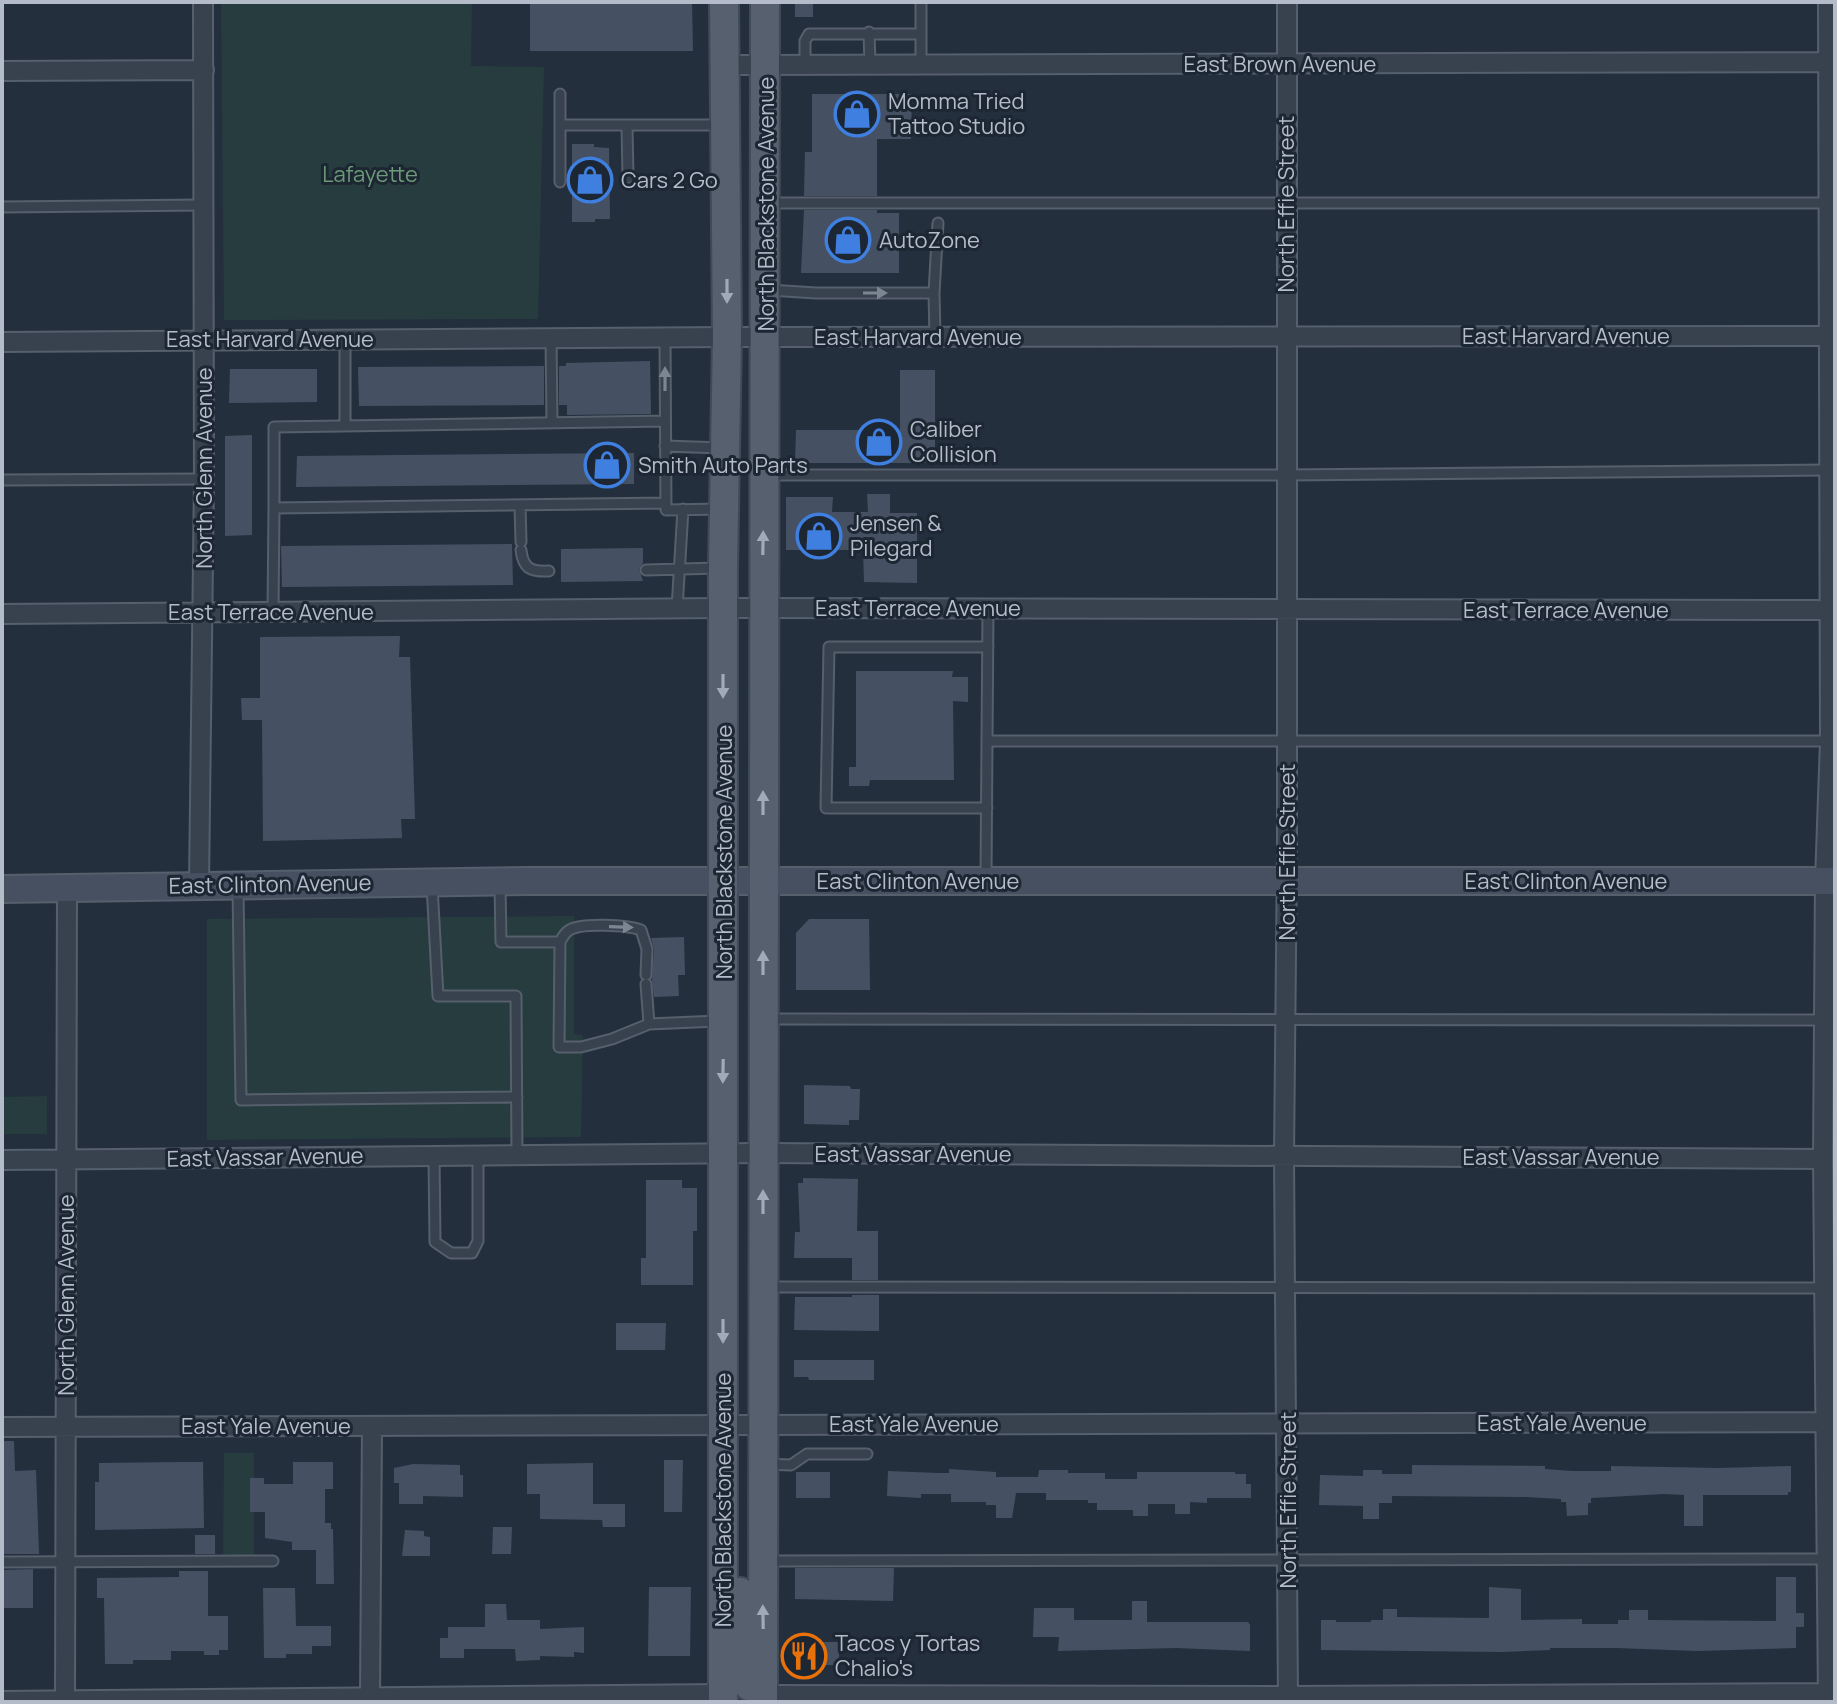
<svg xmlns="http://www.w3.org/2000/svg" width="1837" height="1704" font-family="Manrope,sans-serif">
<rect width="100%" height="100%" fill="#242f3e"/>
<path fill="#263c3f" d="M221,2H472L471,66L544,67L538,319L224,320Z
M574,916V1034L583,1035L581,1137L207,1140V919Z
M47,1096V1134H2V1097Z
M224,1453H254V1564H223Z"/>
<path fill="#455162" d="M530,2H692L693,51H530Z
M795,2H813V17H795Z
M812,94H912L911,139H877V196H804L805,152H812Z
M572,144H594V147L609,148L610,219H595V222H572Z
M804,210H877V213H899V273H801Z
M650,361L651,414L567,415V405H559V366H566V363Z
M544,366V405L359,406L358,367Z
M230,369H317V402L229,403Z
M900,370H935V463H795L796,430H900Z
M252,435V535L225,536V436Z
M634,453V484L296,487L297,456Z
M867,494H890V513H917V583L864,582L863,550H786V497H833L832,512H868Z
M512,544L513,585L282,587L281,546Z
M643,548V563L639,569L643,581L561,582V549Z
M400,636L399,657H410L415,819H401L402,838L263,841L262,720H242L241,698H260V637Z
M856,671H953L952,677H968V702L953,701L954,780H870L869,786H849V767H856Z
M809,919H869L870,990H796V933Z
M684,937L685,975H678L679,996L654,997L652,980L654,949L651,938Z
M804,1085L850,1086L851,1089H860L859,1120H849V1125L804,1124Z
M803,1178L858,1179L857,1231H878V1280H852V1258H794L795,1232H800L798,1183H803Z
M646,1180H682V1188H697V1231H693V1285H641V1258H646Z
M852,1295H879V1331L794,1330L795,1297H852Z
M616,1323H666L665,1350H616Z
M794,1360H874V1380H809L808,1377H794Z
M2,1441H14L15,1471L36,1470L39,1554H2V1527H4Z
M664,1460H683L682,1512H664Z
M183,1462H203L204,1528L95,1530V1482H99V1463Z
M293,1462H333V1489H325V1523H331V1529H333L334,1584H316V1550H292V1542L265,1538V1512H250V1478H264V1484H293Z
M593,1463V1504H625V1527H603L602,1520L540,1519V1494H527V1464Z
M413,1464L460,1465V1475H463V1497L423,1496V1504H399V1483H394V1468Z
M1412,1465L1545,1466V1469L1572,1471H1611V1466L1719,1468L1791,1466V1492H1788V1495H1703V1526H1684V1495L1664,1494L1591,1498V1503H1588V1515L1567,1516L1566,1502H1561V1499L1526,1497L1392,1496V1503H1379V1519H1363V1506L1319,1505L1320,1475L1363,1476V1470H1382V1474H1412Z
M949,1469L996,1472V1477H1038L1039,1470H1068V1473H1105V1479H1137V1472H1235V1474H1246V1484H1251V1498H1207V1503L1190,1502V1514H1175V1504H1148V1516H1133V1510H1097V1503H1088V1500H1046V1493H1016L1012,1518H996V1505H986V1502H951V1494H921V1498L887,1496L888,1471L938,1473H949Z
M796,1472H830V1498H796Z
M493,1527H512L511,1554H492Z
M405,1530L424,1531V1536L430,1537V1556H402Z
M195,1535H215V1554H195Z
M795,1568H894L893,1601L795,1599Z
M33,1569V1608H2V1570Z
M179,1571H208V1616H228V1650H219V1655H204V1651H171V1660H133V1664H105L104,1598H97V1578L179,1577Z
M1776,1577H1796V1613H1804V1627H1796V1648L1697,1651L1617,1648H1550V1650L1502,1652L1321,1650V1620H1336V1622H1371V1620H1383V1609H1397V1617L1489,1618V1587L1521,1589V1620L1582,1619V1624H1618V1620H1629V1610H1648V1620L1776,1621Z
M649,1587H691L690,1656H648Z
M263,1588H295L296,1626H331V1646H312V1654H286V1658H264Z
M1132,1601H1147V1622H1248L1250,1625V1651L1176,1648L1058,1651L1059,1637H1033L1034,1608H1074V1620H1132Z
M485,1604H506L507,1620H540V1629L584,1627V1653L574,1652V1657L540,1656V1660L516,1661L515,1649H464V1658H440V1638H448V1627H485Z
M800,1642H839V1665H801Z"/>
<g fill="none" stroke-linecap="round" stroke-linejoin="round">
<g stroke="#565f6c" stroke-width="13">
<path id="service" d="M921,2V34
M869,32L870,65
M805,65V41L809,34H921V65
M560,125H722
M627,126L628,178
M560,182V94
M769,203H1828
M2,207L203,205
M769,290L816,293H934
M665,337L666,510L721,509
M935,337L934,293L938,223
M551,338L552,422
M345,339V426
M665,421L274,427V508L666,503
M665,446L722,448
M768,475H1285L1828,470
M2,480L204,479
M520,505L521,542
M521,550C523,568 530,572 549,571
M646,570L718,568
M677,609L683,509
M273,612L274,508
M987,741H1830
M987,808H826L829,647H988
M986,877L988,609
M432,885L438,996H516L517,1155
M500,885L501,942H560L559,1047H581L612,1039L649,1024L718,1021
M238,888L241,1100L517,1097
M560,942C562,938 564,934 568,931C579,922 628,925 641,930L647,949L646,975
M646,984L649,1024
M768,1019L1824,1020
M434,1156L435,1242L451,1253H472L478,1241V1156
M768,1287L1825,1288
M765,1464L791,1465L807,1454H867
M767,1561L1827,1559
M2,1562L273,1561"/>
</g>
<g stroke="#565f6c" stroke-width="22">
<path id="minor" d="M1287,2V852L1284,1156L1288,1702
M1828,2L1830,741L1825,881L1823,1159L1828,1702
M725,65L1835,62
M2,71L204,70
M2,342L727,337L1835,336
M2,614L723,608L1835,610
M199,885L204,479L203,2
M2,1160L762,1153L1823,1159
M2,1427L1826,1422
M763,1695L1288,1696L1835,1693
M370,1696L372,1426
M2,1701L723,1694
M65,1702L67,889"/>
</g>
<g stroke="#565f6c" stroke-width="30">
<path id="secondary" d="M2,889L528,881H1835"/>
</g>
<g stroke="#414a57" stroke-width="32">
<path id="primary" d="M740,1592L745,1669L749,1686
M723,1702V568L727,337L724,2
M763,1702L765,2"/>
</g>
<use href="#service" stroke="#38414e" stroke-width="9"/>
<use href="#minor" stroke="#38414e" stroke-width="18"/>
<use href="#secondary" stroke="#465061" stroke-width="26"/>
<use href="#primary" stroke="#56606e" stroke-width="28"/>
</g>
<defs><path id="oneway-solid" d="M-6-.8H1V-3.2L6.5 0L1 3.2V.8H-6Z" transform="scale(2)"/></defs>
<g fill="#a1aab7">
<use href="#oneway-solid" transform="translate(727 291) rotate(90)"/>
<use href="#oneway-solid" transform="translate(763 543) rotate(-89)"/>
<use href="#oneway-solid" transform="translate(723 686) rotate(90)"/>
<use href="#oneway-solid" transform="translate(763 803) rotate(-90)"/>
<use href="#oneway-solid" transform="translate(763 963) rotate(-90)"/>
<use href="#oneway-solid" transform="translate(723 1071) rotate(91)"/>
<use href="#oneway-solid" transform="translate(763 1202) rotate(-90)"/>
<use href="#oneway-solid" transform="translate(723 1331) rotate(90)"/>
<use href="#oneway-solid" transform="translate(763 1617) rotate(-91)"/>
</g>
<g fill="#7c8592">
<use href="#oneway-solid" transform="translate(875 293)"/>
<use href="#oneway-solid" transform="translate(665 379) rotate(-90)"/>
<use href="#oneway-solid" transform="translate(621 927) rotate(2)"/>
</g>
<defs>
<g id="shop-ring" transform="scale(2.3)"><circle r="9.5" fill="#1d2633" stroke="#3f7fe0" stroke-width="1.5"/><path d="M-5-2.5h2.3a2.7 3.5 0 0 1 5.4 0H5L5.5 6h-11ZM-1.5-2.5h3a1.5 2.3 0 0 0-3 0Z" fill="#3f7fe0"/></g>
<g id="restaurant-ring" transform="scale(2.3)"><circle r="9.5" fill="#1d2633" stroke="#e8710a" stroke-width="1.5"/><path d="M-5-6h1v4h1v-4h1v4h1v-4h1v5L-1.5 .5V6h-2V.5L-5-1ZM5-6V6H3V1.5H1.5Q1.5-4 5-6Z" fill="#e8710a"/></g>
</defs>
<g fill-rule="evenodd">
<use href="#shop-ring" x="857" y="114"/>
<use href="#shop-ring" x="590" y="180"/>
<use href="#shop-ring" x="848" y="240"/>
<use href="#shop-ring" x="879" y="442"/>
<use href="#shop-ring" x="607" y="465"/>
<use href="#shop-ring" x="819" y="536"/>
<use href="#restaurant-ring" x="804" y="1656"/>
</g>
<g text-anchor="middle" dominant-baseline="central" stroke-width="6" stroke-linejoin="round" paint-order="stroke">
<g font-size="22" fill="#b4bcc9" stroke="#1d2633">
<text x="1280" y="64">East Brown Avenue</text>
<text transform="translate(766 204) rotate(-90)">North Blackstone Avenue</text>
<text transform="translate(1286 204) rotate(-90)">North Effie Street</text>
<text x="1566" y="336">East Harvard Avenue</text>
<text x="918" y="337">East Harvard Avenue</text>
<text x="270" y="339">East Harvard Avenue</text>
<text transform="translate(204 468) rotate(-90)">North Glenn Avenue</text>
<text x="918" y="608">East Terrace Avenue</text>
<text x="1566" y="610">East Terrace Avenue</text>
<text x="271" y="612">East Terrace Avenue</text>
<text transform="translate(724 852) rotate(-90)">North Blackstone Avenue</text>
<text transform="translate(1287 852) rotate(-90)">North Effie Street</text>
<text x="918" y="881">East Clinton Avenue</text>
<text x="1566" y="881">East Clinton Avenue</text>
<text transform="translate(270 884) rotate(-1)">East Clinton Avenue</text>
<text x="913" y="1154">East Vassar Avenue</text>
<text transform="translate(265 1157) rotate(-1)">East Vassar Avenue</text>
<text x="1561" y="1157">East Vassar Avenue</text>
<text transform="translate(66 1295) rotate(-90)">North Glenn Avenue</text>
<text x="1562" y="1423">East Yale Avenue</text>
<text x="914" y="1424">East Yale Avenue</text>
<text x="266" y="1426">East Yale Avenue</text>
<text transform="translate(723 1500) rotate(-90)">North Blackstone Avenue</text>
<text transform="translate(1288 1500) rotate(-90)">North Effie Street</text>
</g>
<g font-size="22" fill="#b4bcc9" stroke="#1d2633" text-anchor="start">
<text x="888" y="101">Momma Tried<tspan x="888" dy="25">Tattoo Studio</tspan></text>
<text x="621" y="180">Cars 2 Go</text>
<text x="879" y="240">AutoZone</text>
<text x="910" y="429">Caliber<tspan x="910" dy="25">Collision</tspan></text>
<text x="638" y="465">Smith Auto Parts</text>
<text x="850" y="523">Jensen &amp;<tspan x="850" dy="25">Pilegard</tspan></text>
<text x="835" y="1643">Tacos y Tortas<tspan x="835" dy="25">Chalio's</tspan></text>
</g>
<g font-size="22" fill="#6b9a76" stroke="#1d2633">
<text x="370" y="174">Lafayette</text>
</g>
</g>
<rect width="1837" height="1704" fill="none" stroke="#b4bcc9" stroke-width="8"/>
</svg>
